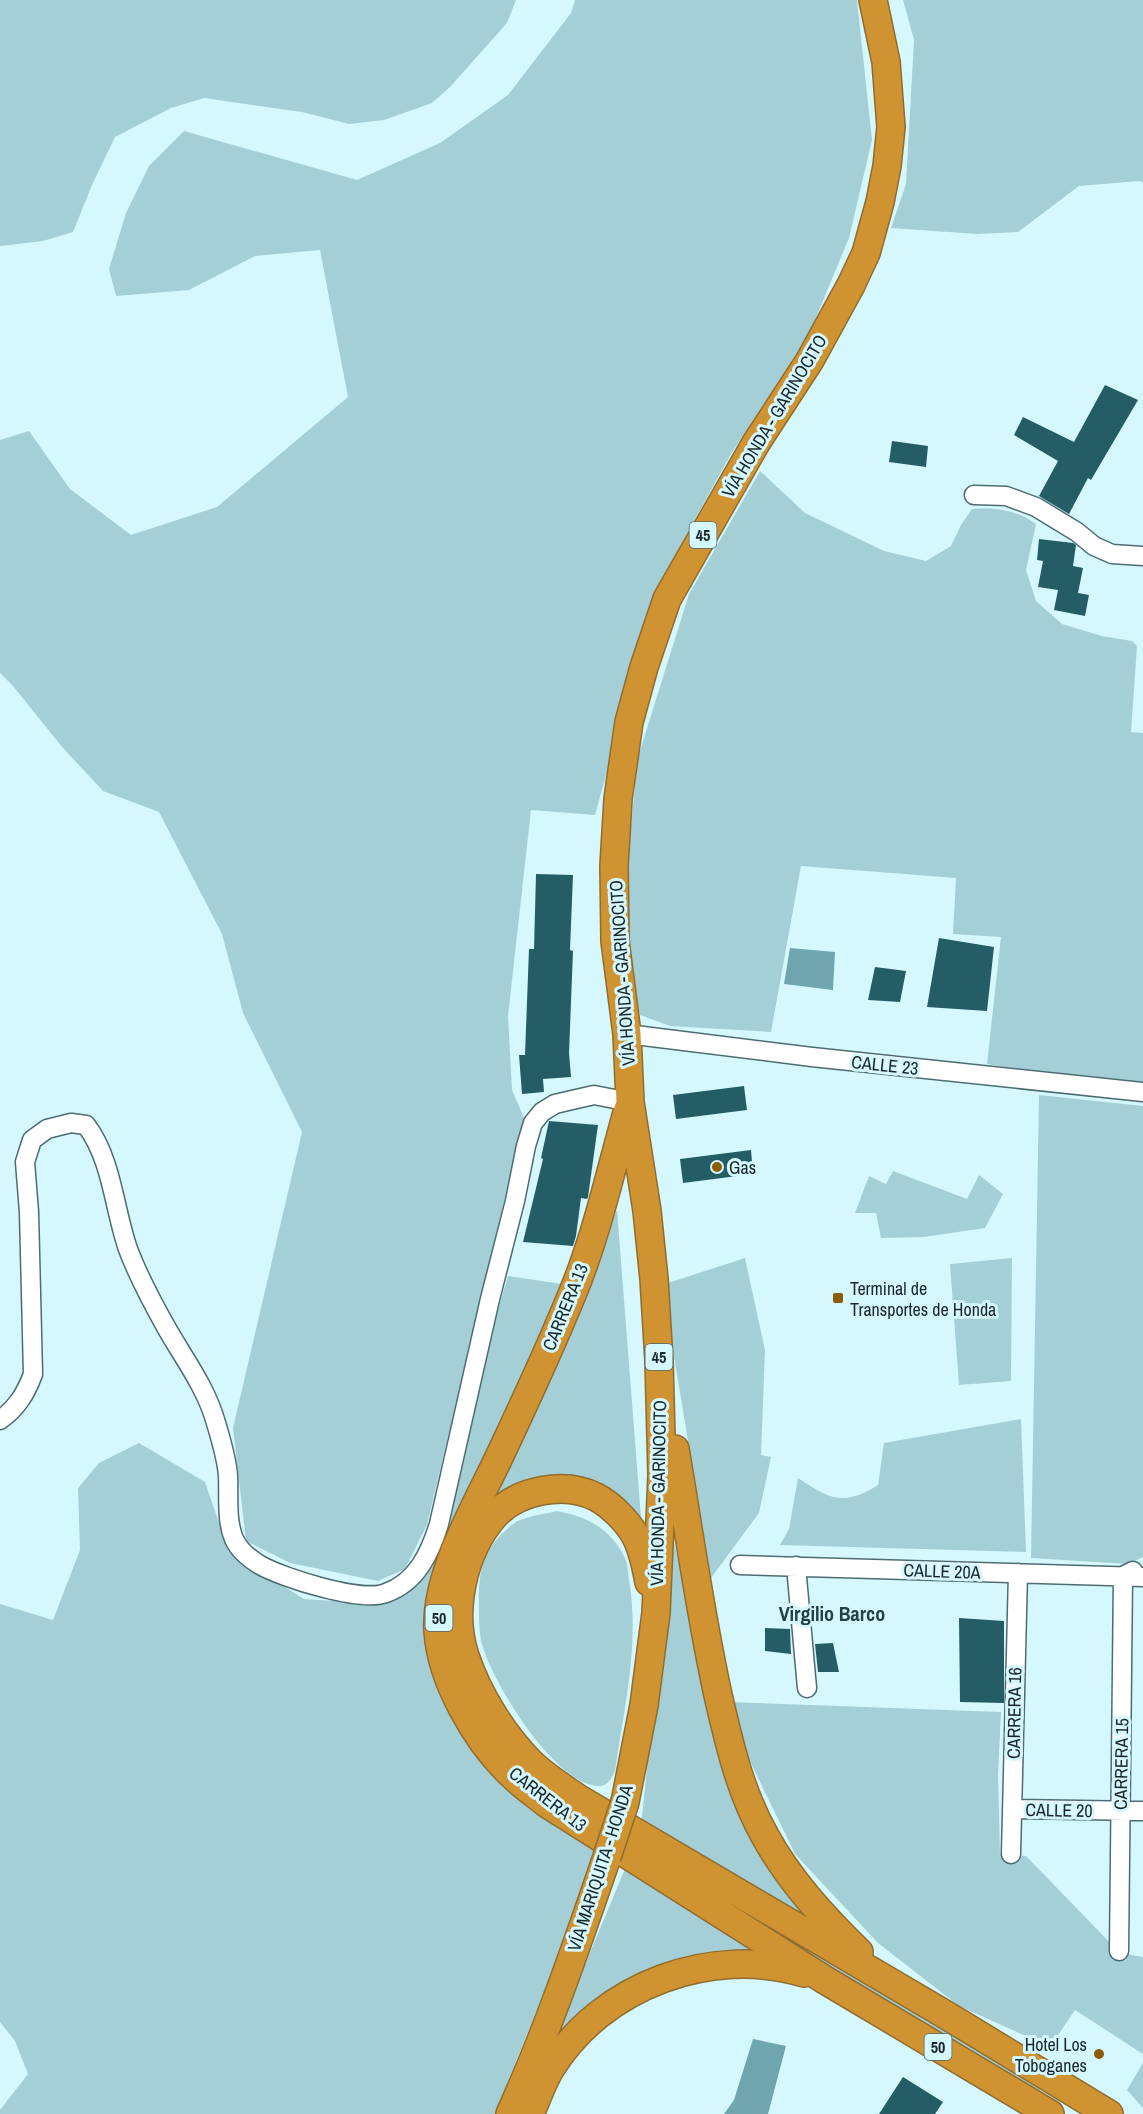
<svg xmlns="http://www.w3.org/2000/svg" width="1143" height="2114" font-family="'Archivo Narrow',sans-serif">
<rect width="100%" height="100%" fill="#d5f8fe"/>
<path fill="#a5cfd7" d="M0,0H516L507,23L450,87L432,103L384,120L349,124L302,112L204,98L171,108L115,137L92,185L73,232L43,241L0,246Z
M575,0H857L872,140L849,238L810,332L731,454L659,584L595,815L531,810L508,1016L512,1090L524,1118L427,1525L405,1569L378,1581L290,1563L246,1541L233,1428L302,1132L243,1013L222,934L159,812L103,791L63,748L13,686L0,673V440L29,431L70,489L131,535L217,507L348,397L320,250L255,256L189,290L116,296L109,269L126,213L149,166L184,131L357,180L440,143L508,95L571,13Z
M903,0H1143V183L1140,181L1079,186L1018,232L977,234L891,228L906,184L914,40Z
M760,471L805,513L884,551L926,561L951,546L961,525L972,509C992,506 1020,511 1036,524L1026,570L1036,601L1062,624L1102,636L1132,641L1137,646L1131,732L1143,733V1090L987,1064L1001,937L953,934L956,878L801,866L771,1032L670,1026L640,1015L630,967L626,877L638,757L689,594Z
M1039,1095L1143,1106V1557L1128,1564L1031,1558Z
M893,1171L967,1199L979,1175L1003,1194L985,1228L924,1237L881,1238L876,1213H855L869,1176L886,1184Z
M617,1210L641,1518C629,1507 616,1492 602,1485C557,1462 521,1492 482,1512Z
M745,1258L765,1350L761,1455L771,1457L759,1513L711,1578L662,1285Z
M1012,1258L1011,1381L959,1385L950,1264Z
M508,1276L569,1285L434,1596L578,1837L599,1854L495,2114H0V2110L28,2074L15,2041L0,2022V1604L53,1620L80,1550L78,1488L99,1463L139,1443L205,1482L229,1552L304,1599L381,1604L413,1585L430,1567L446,1532L490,1336Z
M1021,1419L1026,1552L780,1545L789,1529L798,1478C830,1499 843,1507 878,1485L884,1443Z
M556,1511C587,1516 611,1529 625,1558C628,1564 628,1573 629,1580C640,1643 624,1708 615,1771C612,1777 608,1786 600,1786C556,1787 492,1682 482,1644C479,1633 479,1620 479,1608C478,1572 482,1548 513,1524C523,1516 543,1515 556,1511Z
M669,1519L710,1708L741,1822L778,1879L833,1943L641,1827L667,1571Z
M728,1702L1001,1712L998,1775L1000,1854L1026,1856L1120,1953L1143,1957V2054L1075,2010L1050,2047L959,2006L878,1943L795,1854L747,1755Z
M639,1843L1041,2087L1036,2096L636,1851Z
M625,1869L790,1964L689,1958L655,1967L607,1992L547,2055Z
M1143,2063V2108L1127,2090Z"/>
<path fill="#6ea5af" d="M790,948L835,952L833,990L784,984Z
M753,2039L786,2046L768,2114H724L734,2100Z"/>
<path fill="#255d66" d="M1105,385L1138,400L1091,480L1088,478L1069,514L1039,496L1058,461L1014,435L1023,417L1074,442Z
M892,441L928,446L926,467L889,462Z
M1039,539L1073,543L1076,545L1073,566L1083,568L1078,593L1089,595L1085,616L1054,610L1058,590L1038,587L1043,561L1037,560Z
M536,874L573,875L570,950L573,951L569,1053L571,1077L543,1079L544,1092L522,1094L519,1055H525L529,949H534Z
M939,938L994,947L987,1011L927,1007Z
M875,967L906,971L900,1002L868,1000Z
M744,1086L747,1110L676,1119L673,1095Z
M549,1121L598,1125L588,1197L587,1199L581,1198L576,1236L573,1246L523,1242L543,1159L541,1158Z
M751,1150L753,1174L683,1183L680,1159Z
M959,1618L1004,1621V1703L960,1702Z
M765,1628L790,1629L791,1654L765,1651Z
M833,1643L839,1672H818L815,1644Z
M903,2077L943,2102L935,2114H879Z"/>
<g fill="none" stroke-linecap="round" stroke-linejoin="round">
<g stroke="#4d6c72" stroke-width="21">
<path id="minor" d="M974,495L1006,496L1036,507L1077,532L1094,546L1112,554L1143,556
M627,1034L812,1057L1143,1092
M0,1420C17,1408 26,1393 33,1374L29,1212L25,1162L32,1140L47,1129L71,1123L86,1125C112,1159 114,1209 128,1249C138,1276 152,1302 166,1327C184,1359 206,1387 216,1423C221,1440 227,1459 228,1476C229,1497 226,1520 234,1539C239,1550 250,1559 260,1565C283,1578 362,1603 386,1593C417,1582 430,1553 439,1524L490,1299L515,1201L526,1146L533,1123L542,1112L555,1104L572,1100L594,1095L630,1102
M740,1565L1143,1577
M796,1566L807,1688
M1012,1809L1143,1811
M1011,1854L1018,1573
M1119,1951L1123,1576L1133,1571"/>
</g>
<g stroke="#906d2f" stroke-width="30">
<path id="highway" d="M628,1109C611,1169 597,1234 573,1292C551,1346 526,1400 501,1453C477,1505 435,1573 438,1631C441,1680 476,1741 511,1774C522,1785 535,1794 546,1803L825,1980L1050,2114
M675,1449C689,1531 700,1613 718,1695C729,1743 740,1792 765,1836C789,1880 823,1917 859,1952
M649,1582C646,1567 643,1549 635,1535C627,1521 610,1504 596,1497C565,1481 518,1490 495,1515C463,1551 450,1611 465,1656C478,1695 503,1735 532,1764C546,1777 563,1788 579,1799L946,2015L1109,2114
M625,1802L644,1705L656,1613L662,1475L659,1361L654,1279L647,1211L630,1102L627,1034L615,941L614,866L618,799L629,722L644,667L667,599L756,443L810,360L851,285L866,253L880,202L887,166L891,127L886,62L873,0
M510,2114C548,2030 577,1944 607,1857
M530,2114C537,2099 542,2082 551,2068C602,1985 712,1945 804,1973"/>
</g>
<use href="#minor" stroke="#fff" stroke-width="18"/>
<use href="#highway" stroke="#d09331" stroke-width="27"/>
<g stroke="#906d2f" stroke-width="30" stroke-linecap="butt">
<path id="highway-bridge" d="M607,1857L625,1802"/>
</g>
<use href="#highway-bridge" stroke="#d09331" stroke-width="27"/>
</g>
<g fill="#8c5e04" stroke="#d5f8fe" stroke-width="2">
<circle cx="717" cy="1167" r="6"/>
<rect x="832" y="1292" width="12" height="12" rx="3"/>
<circle cx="1099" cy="2054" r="6"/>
</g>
<g text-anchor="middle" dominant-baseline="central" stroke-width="6" stroke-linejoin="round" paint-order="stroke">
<g fill="#d5f8fe" stroke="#52666a" stroke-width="1.5">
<rect x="689.5" y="522" width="27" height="26" rx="4.5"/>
<rect x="645.5" y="1344" width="27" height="26" rx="4.5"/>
<rect x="425.5" y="1605" width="27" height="26" rx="4.5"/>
<rect x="924.5" y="2034" width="27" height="26" rx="4.5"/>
</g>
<g font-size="16" font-weight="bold" fill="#1a272a">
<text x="703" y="535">45</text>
<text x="659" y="1357">45</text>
<text x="439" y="1618">50</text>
<text x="938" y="2047">50</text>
</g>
<g font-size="18" fill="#1a272a" stroke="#d5f8fe">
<text transform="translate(774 416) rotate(-59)">VÍA HONDA - GARINOCITO</text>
<text transform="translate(622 973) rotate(-94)">VÍA HONDA - GARINOCITO</text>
<text transform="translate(885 1065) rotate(6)">CALLE 23</text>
<text transform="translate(565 1307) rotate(-68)">CARRERA 13</text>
<text transform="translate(658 1493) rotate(-89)">VÍA HONDA - GARINOCITO</text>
<text transform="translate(942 1571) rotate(2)">CALLE 20A</text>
<text transform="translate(1014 1713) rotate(-89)">CARRERA 16</text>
<text transform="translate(1121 1764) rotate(-89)">CARRERA 15</text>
<text transform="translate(548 1799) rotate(38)">CARRERA 13</text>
<text transform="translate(1059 1810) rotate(1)">CALLE 20</text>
<text transform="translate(600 1868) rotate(-72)">VÍA MARIQUITA - HONDA</text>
</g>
<g font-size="18" fill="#1a272a" stroke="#d5f8fe" text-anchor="start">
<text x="729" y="1167">Gas</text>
<text x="850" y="1288">Terminal de<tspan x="850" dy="21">Transportes de Honda</tspan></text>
<text x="1087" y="2044" text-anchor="end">Hotel Los<tspan x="1087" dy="21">Toboganes</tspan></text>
</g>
<g font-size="20" font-weight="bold" fill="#224146" stroke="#d5f8fe">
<text x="832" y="1613">Virgilio Barco</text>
</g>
</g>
</svg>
